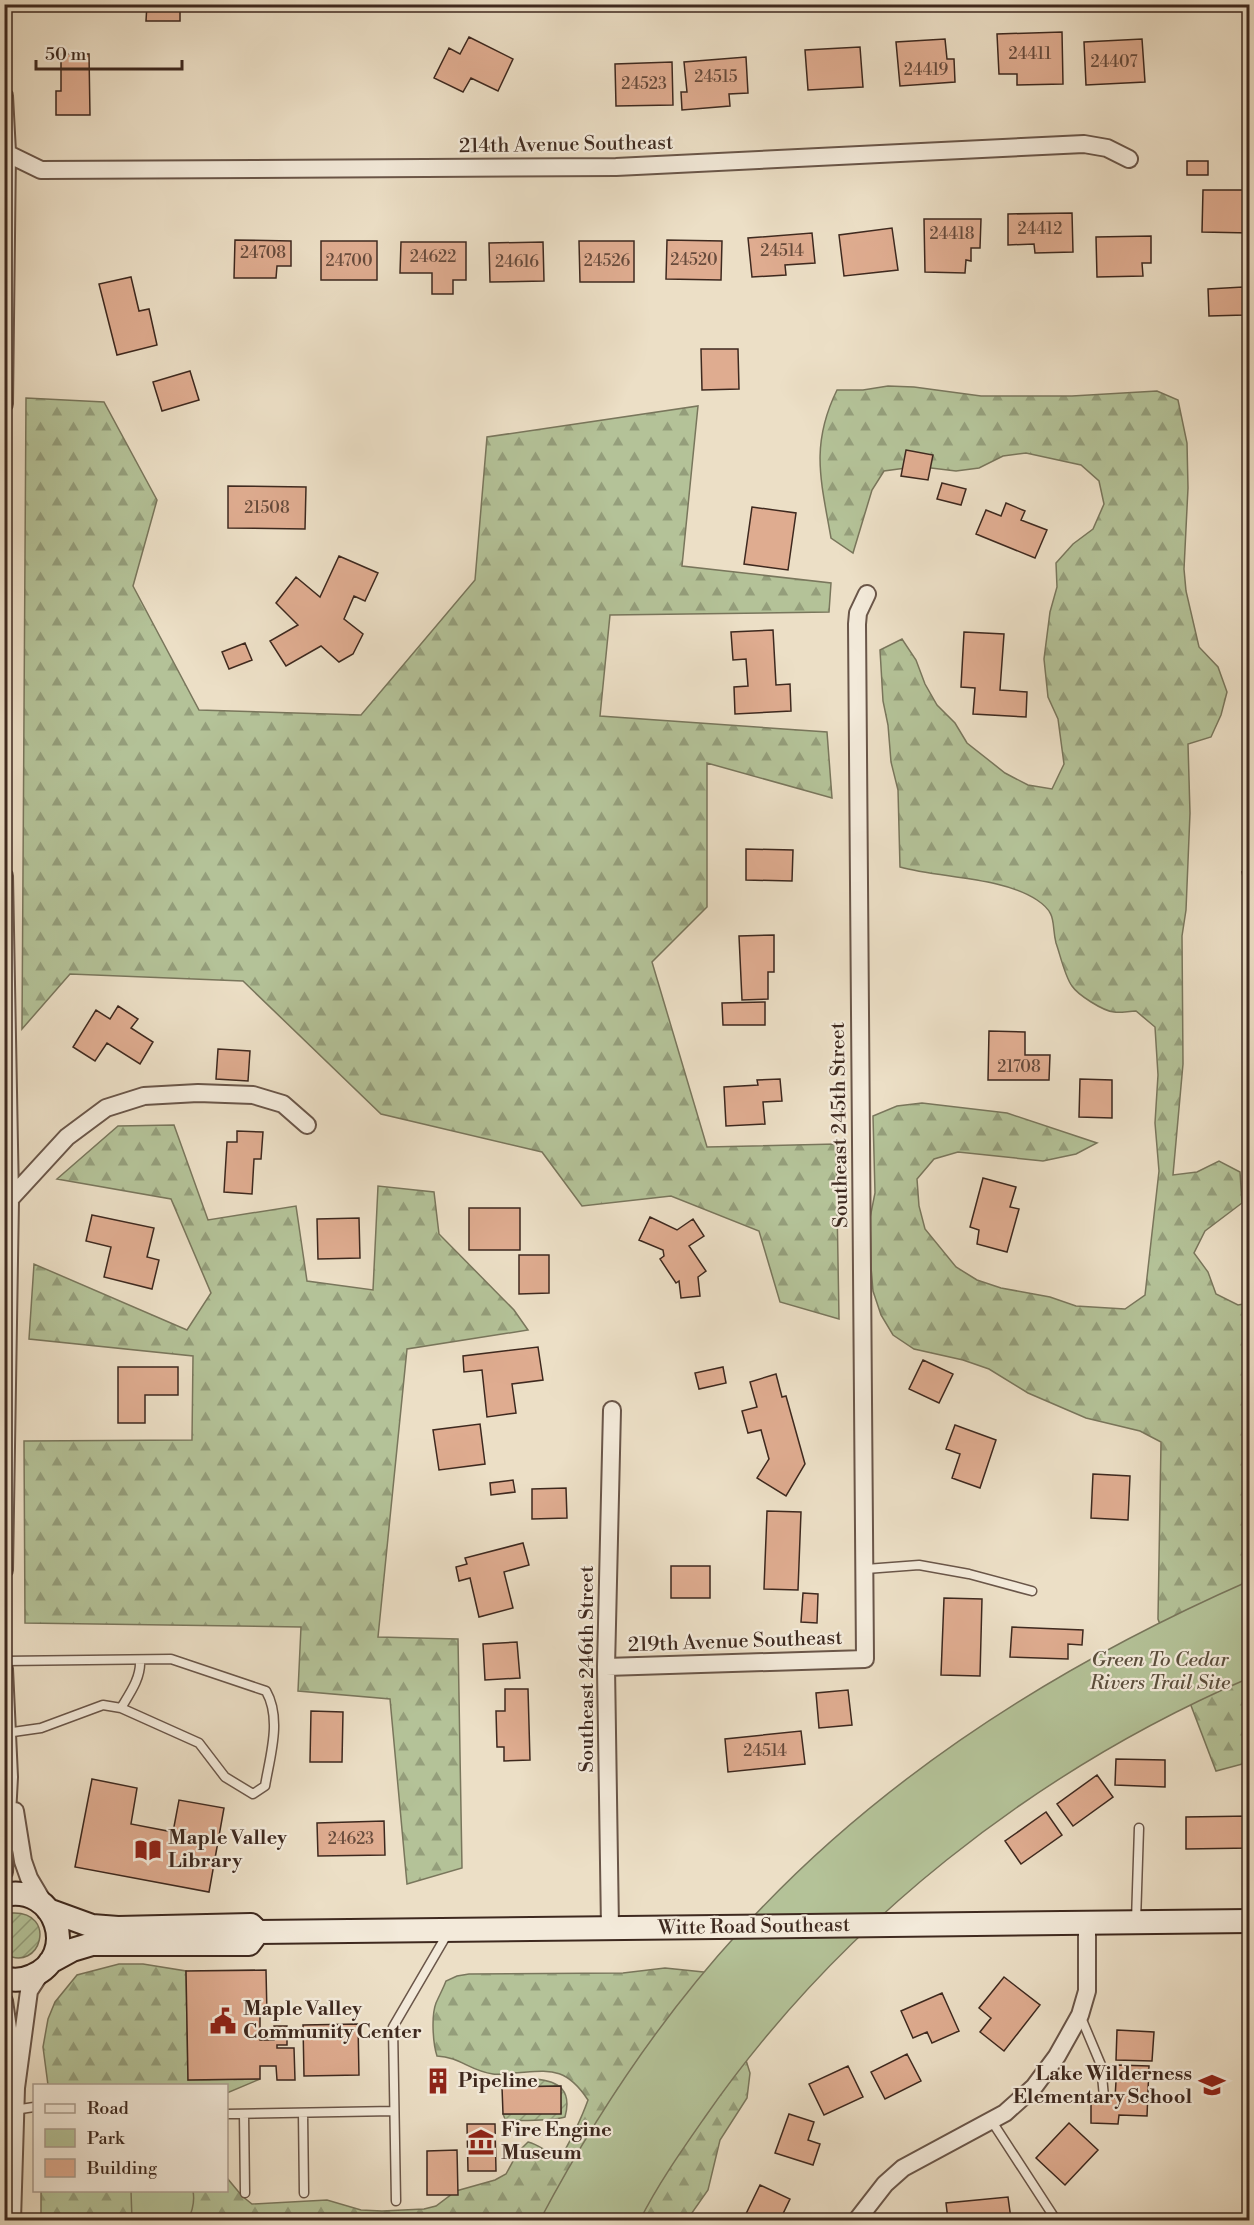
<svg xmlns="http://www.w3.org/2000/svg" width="1254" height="2225" font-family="'Libre Bodoni',serif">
<defs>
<pattern id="forest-firs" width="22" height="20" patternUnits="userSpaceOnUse" patternTransform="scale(1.5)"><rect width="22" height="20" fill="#b4c298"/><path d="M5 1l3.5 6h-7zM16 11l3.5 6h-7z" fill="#949e7b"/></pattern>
<pattern id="garden-furrows" width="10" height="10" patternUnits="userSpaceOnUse" patternTransform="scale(1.5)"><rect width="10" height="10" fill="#b4c298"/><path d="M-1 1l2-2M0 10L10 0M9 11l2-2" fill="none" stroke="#949e7b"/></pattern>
</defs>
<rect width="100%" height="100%" fill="#ecdfc6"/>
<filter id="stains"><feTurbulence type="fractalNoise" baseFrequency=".00333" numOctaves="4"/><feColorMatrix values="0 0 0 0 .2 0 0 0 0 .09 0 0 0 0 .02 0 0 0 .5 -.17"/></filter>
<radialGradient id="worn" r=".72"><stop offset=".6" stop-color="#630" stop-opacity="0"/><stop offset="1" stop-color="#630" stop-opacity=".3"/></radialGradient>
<path fill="url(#forest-firs)" stroke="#79765c" stroke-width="1.5" d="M888,386L914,387L981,396H1072L1157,391L1178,400L1187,443L1188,488L1184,569L1186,591L1199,647L1218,667L1227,692L1221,715L1211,737L1188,744L1190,813L1186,910L1182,936L1183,1064L1173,1175L1197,1172L1219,1161L1240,1172L1242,1203L1205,1231L1194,1253L1208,1272L1216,1294L1238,1305L1249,1303L1250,1762L1216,1771L1158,1619L1161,1442L1140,1431L1086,1418L1028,1393L989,1369L963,1360L914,1349L893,1335L881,1315L873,1291L871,1267L870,1218L875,1193L873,1116L897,1106L922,1103L1007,1113L1097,1143L1076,1154L1043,1161L958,1152L934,1159L917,1179L919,1206L925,1229L956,1267L977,1280L1001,1288L1050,1297L1076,1306L1125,1309L1145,1295L1159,1171L1155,1123L1158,1075L1155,1027L1136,1011C1129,1011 1121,1013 1114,1012C1103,1011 1078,995 1072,986C1065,977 1060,954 1056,943C1051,923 1058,914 1037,900C1003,877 939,878 900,867L898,790L891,762L888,725L883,701L880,650L902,639L916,660L925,684L937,705L955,723L967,743L1005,773L1028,785L1052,789L1064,764L1058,719L1048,697L1044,659L1050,612L1057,587L1056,563L1073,544L1093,529L1104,504L1099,481L1081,465L1026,453L1003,456L979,468L956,471L931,468H906L884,471L872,490L853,553L831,538C821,481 810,445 837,390H863Z
M26,398L104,402L157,500L133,586L199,710L361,715L475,580L487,437L698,406L682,566L831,583L829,612L610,615L600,716L827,732L832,798L707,763V907L652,962L707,1147L836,1144L839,1319L780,1302L759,1231L671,1196L582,1206L542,1152L381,1114L243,981L70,974L22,1029Z
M174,1125L208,1220L296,1206L307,1281L373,1290L378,1186L434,1192L439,1234L514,1310L528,1330L407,1349L378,1637L458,1639L462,1868L407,1884L390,1699L298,1691L301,1627L25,1623L24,1441L192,1440L193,1356L29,1339L34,1264L187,1330L211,1293L171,1199L57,1179L118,1126Z
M119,1964H143L186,1971L188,2080L260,2079L227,2093L226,2086L48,2085L43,2047L48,2019L55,2002L77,1975Z
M665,1968L713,1973L741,2044L750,2073L747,2098L720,2140L708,2190L687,2220H41V2191L226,2190L227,2178L242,2196L252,2204L327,2200L361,2210L382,2211L424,2209L436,2206L456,2191L495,2180L506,2174L518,2152L528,2142C541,2145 547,2154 560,2157C569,2146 583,2114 588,2100C565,2065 549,2071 512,2073C505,2073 499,2075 493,2074C470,2071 460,2057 437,2056C433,2044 431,2016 436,2003C439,1996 443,1989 446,1981L457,1976L469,1974L623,1973Z"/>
<path fill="#b4c298" stroke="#79765c" stroke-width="1.5" d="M1249,1581V1678C1034,1771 839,1924 705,2117C682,2150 658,2184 640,2220H540C595,2116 660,2018 740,1931C880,1777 1060,1664 1249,1581Z
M131,2191H193C195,2202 193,2210 188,2220H132Z"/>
<path fill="url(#garden-furrows)" stroke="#79765c" stroke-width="1.5" d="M12,1913C58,1911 41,1974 5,1954V1916Z
M535,2079C560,2081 572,2091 565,2117C557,2120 512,2122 505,2119L503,2114L561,2113L560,2086L502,2087L524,2080Z"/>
<path fill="#dfac90" stroke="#3e291f" stroke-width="1.5" d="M147,4H180V21H146Z
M1062,32L1063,84L1017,85V74H999L997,34Z
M469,37L513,59L498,91L471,78L463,92L434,78L449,48L460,54Z
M945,39L947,59H954L955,82L900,86L896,42Z
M1142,39L1145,82L1086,85L1084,42Z
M860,47L863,87L808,90L805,50Z
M61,54H89L90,115H56V91H61Z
M746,57L748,93L729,94L730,106L682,110L681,92H687L684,62Z
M672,62L673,105L616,106L615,64Z
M1187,161H1208V175H1187Z
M1203,190H1250V233L1202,232Z
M1072,213L1073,252L1035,253L1034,244L1008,245V214Z
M924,219H981L980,248H971V261L966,260L965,273L925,272Z
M892,228L898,270L844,276L839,235Z
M812,233L815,263L785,265L786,275L752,277L748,238Z
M1151,236V263H1142L1143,276L1097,277L1096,237Z
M235,240L291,241V266H277L276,278H234Z
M667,240L722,241L721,280L666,279Z
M321,241H377V280H321Z
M579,241H634V282H580Z
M401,242H466V280H453V294H432V273H400Z
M543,242L544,281L490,282L489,243Z
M131,277L139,311L149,309L157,345L117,355L99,284Z
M1243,287L1245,315L1209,316L1208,289Z
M701,349H738L739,389L702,390Z
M190,371L199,400L162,411L153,382Z
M906,450L933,455L928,480L901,476Z
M942,483L966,489L961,505L937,499Z
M228,486L306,487L305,529L228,528Z
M1006,503L1025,511L1021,520L1047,530L1035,558L976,534L986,510L1001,516Z
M752,507L796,513L788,570L744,564Z
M339,556L378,573L365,601L354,596L344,619L363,634L353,654L339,662L321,646L286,666L270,641L298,625L276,603L296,577L320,597Z
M773,630L776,685L790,684L791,711L735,714L734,687L748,686L746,659L733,660L731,632Z
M964,632L1004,634L1000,690L1027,692L1026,717L973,714L975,688L961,687Z
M245,643L252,660L229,669L222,652Z
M746,849L793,850L792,881L746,880Z
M1250,871V911L1242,872Z
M774,935V972H768V999L742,1000L739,936Z
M765,1002V1025H723L722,1003Z
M118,1006L138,1019L131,1028L153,1042L140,1064L107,1043L95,1061L73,1047L96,1010L110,1019Z
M989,1031L1025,1032V1055H1050L1049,1080H988Z
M218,1049L250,1051L248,1081L216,1079Z
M780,1079L782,1101L763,1102L765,1124L726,1126L724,1087L758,1085L757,1080Z
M1080,1079L1112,1080V1118L1079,1117Z
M237,1131L263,1132L261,1159H254L252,1194L224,1192L227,1142H237Z
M983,1178L1016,1187L1010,1207L1019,1209L1007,1252L977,1244L979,1230L970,1227Z
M469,1208H520V1250H469Z
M92,1215L154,1228L147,1257L159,1260L152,1289L104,1277L111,1247L86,1241Z
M650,1217L677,1230L693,1219L704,1236L689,1246L706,1271L698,1277L700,1296L681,1298L679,1281L676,1283L660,1259L664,1256L663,1250L639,1240Z
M359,1218L360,1258L318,1259L317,1219Z
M519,1255H549V1293L519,1294Z
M538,1347L543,1380L512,1384L516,1413L487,1417L482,1370L464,1372L463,1356Z
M923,1360L953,1374L939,1403L909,1389Z
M118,1367H178V1395H145V1423H118Z
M723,1367L726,1383L699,1389L695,1373Z
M776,1374L782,1397L786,1396L805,1464L786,1496L757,1478L769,1459L761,1430L748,1433L742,1411L757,1407L750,1382Z
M480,1424L485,1464L439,1470L433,1430Z
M955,1425L996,1440L980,1488L952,1478L960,1454L946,1449Z
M1093,1474L1130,1476L1128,1520L1091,1518Z
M513,1480L515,1492L491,1495L490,1483Z
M566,1488L567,1518L532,1519V1489Z
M767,1511L801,1512L798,1590L764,1589Z
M523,1543L529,1565L504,1572L513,1608L479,1617L470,1578L459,1581L456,1567L467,1564L465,1558Z
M671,1566H710V1598H671Z
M803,1593L818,1594L817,1623L801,1622Z
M944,1598L982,1599L980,1676L941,1675Z
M1012,1627L1083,1630L1082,1645L1068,1644V1659L1010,1657Z
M517,1642L520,1678L485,1680L483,1644Z
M505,1689H528L530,1760L504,1761V1747H497L496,1711H505Z
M848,1690L852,1725L819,1728L816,1693Z
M311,1711L343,1712L342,1762H310Z
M801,1731L805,1764L728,1772L725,1739Z
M1116,1759L1165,1760V1787L1115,1785Z
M1097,1775L1113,1797L1073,1826L1057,1804Z
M92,1779L137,1788L131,1824L173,1832L179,1800L224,1808L209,1892L75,1867Z
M1046,1812L1062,1835L1021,1864L1005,1841Z
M1250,1816V1848L1186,1849V1817Z
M384,1821L385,1855L318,1856L317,1823Z
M266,1970L267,2016H260V2040H274V2026H287V2045H277V2048H294L295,2080H277L276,2066H260V2079L188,2080L186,1971Z
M1004,1977L1040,2005L1004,2051L980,2032L991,2018L979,2008Z
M942,1993L959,2031L932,2043L927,2032L913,2038L901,2011Z
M358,2024L359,2075L304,2076L303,2025Z
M1117,2030L1154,2032L1152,2061L1116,2060Z
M907,2054L921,2081L885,2099L871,2072Z
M1117,2065L1149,2066L1147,2116L1119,2115L1118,2124L1091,2123V2097L1115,2098Z
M848,2066L863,2097L824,2115L809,2084Z
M431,2070H444V2091H431Z
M561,2086V2114H503L502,2087Z
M789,2114L814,2122L808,2140L820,2144L813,2165L775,2153Z
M1069,2123L1098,2150L1065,2185L1036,2158Z
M467,2124H495L496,2171H468Z
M457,2150L458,2195H427V2151Z
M760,2185L790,2199L780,2220H743Z
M1008,2197L1011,2219L948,2220L946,2203Z"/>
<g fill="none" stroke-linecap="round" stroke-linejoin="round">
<g stroke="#6a5649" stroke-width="11">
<path id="lane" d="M866,1569L919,1565L969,1574L1032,1591
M4,1661L171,1659L266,1691C282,1719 270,1756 265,1786L253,1794L225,1777L199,1743L121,1708L103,1705L41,1728L6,1733
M121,1708C130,1693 141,1678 140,1661
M1136,1921L1139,1828
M1080,2015L1101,2065L1104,2097
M14,2110L34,2107
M303,2113L304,2193
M226,2114L394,2111
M244,2114L245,2193
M991,2120L1056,2220
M396,2201L393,2027L449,1931"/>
</g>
<g stroke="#6a5649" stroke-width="20">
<path id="street" d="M4,96L7,152L4,404
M4,152L41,170L616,167L1084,144L1107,148L1129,159
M4,876L10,1199L4,1570
M10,1199L67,1137L106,1108L144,1096L198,1093L253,1095L283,1104L307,1125
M606,1667L865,1659L857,624L858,613L867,594
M4,1669L9,1777L4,1872
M15,1811L23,1861L29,1878L45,1905
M610,1928L606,1667L612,1410
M4,2001L13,2063
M12,2220L16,2088L29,1991L42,1971
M857,2220L885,2184L903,2168L1005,2113L1034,2087L1057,2056L1080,2015L1087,1991V1923"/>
</g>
<g stroke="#3e291f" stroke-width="26">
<path id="secondary" d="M4,1895C56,1883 80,1956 32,1976C23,1980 14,1981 4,1978
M48,1910L92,1926L118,1928L251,1925L258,1932L1250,1921
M50,1962L72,1950L92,1944H249L258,1932"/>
</g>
<use href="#lane" stroke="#f3eada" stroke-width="8"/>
<use href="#street" stroke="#f3eada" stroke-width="16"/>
<use href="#secondary" stroke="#f3eada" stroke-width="22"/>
</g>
<defs>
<g id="library-bare" transform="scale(2.07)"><path d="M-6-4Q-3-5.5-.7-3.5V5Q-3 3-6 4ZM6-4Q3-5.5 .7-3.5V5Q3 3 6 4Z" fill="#8f2418" stroke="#f3eada" stroke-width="2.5" paint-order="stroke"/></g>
<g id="civic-bare" transform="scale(2.07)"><path d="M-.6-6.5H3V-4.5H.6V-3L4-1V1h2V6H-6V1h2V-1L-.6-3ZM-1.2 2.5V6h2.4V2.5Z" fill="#8f2418" stroke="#f3eada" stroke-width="2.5" paint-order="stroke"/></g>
<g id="building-bare" transform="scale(2.07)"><path d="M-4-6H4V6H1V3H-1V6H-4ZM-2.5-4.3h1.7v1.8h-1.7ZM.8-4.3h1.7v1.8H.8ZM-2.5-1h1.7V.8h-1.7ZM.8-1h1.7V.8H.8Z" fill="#8f2418" stroke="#f3eada" stroke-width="2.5" paint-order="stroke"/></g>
<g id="school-bare" transform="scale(2.07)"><path d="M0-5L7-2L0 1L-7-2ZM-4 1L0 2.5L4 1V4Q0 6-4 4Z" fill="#8f2418" stroke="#f3eada" stroke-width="2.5" paint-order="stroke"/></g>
<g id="museum-bare" transform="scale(2.07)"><path d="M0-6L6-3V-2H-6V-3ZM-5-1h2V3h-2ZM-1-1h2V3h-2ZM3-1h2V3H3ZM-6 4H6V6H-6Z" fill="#8f2418" stroke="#f3eada" stroke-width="2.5" paint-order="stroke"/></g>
</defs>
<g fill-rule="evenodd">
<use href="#library-bare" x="148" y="1850"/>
<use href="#civic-bare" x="223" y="2021"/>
<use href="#building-bare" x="438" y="2081"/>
<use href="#school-bare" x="1212" y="2085"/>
<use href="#museum-bare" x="481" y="2142"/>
</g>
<g text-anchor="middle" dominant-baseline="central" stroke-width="4.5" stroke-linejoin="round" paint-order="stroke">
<g font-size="16" fill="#664a3b">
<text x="1030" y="54">24411</text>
<text x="1114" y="62">24407</text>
<text x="926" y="70">24419</text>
<text x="716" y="77">24515</text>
<text x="644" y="84">24523</text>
<text x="1040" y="229">24412</text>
<text x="952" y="234">24418</text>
<text x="782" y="251">24514</text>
<text x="263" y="253">24708</text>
<text x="433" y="257">24622</text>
<text x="694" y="260">24520</text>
<text x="349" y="261">24700</text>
<text x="607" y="261">24526</text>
<text x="517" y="262">24616</text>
<text x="267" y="508">21508</text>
<text x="1019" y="1067">21708</text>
<text x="765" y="1751">24514</text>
<text x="351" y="1839">24623</text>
</g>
<g font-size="20" fill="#3e291f" stroke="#f3eada">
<text transform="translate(566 145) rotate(-1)">214th Avenue Southeast</text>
<text transform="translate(840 1125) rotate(-91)">Southeast 245th Street</text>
<text transform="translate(735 1642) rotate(-2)">219th Avenue Southeast</text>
<text transform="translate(587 1669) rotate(-90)">Southeast 246th Street</text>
<text transform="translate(754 1927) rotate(-1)">Witte Road Southeast</text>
</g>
<g font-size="20" font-style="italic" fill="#5c4f3d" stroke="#f3eada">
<text x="1160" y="1660">Green To Cedar<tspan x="1160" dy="23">Rivers Trail Site</tspan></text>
</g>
<g font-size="20" font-weight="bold" fill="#3e291f" stroke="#f3eada" text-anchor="start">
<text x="168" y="1838">Maple Valley<tspan x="168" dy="23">Library</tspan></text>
<text x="243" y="2009">Maple Valley<tspan x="243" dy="23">Community Center</tspan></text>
<text x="1192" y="2074" text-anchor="end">Lake Wilderness<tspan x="1192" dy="23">Elementary School</tspan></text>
<text x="458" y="2081">Pipeline</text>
<text x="501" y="2130">Fire Engine<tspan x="501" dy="23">Museum</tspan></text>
</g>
</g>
<rect width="1254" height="2225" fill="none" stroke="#ecdfc6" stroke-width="24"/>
<rect x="6" y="6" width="1242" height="2213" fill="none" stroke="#3e291f" stroke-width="3"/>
<rect x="12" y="12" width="1230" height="2201" fill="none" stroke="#3e291f" stroke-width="1.5"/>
<rect x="33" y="2084" width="195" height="108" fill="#f3eada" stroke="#ab9d8f" stroke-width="1.5"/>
<rect x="45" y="2104" width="30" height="9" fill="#f3eada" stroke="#ab9d8f" stroke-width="1.5"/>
<text x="87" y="2114" font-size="18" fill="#3e291f">Road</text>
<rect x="45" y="2129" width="30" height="18" fill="#b4c298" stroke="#ab9d8f" stroke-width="1.5"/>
<text x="87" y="2144" font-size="18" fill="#3e291f">Park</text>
<rect x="45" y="2159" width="30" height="18" fill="#dfac90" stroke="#ab9d8f" stroke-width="1.5"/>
<text x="87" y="2174" font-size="18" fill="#3e291f">Building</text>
<path d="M36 60v9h146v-9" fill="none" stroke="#3e291f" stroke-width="3"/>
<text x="45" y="60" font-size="18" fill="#3e291f" stroke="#f3eada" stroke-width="4.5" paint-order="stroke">50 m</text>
<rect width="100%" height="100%" filter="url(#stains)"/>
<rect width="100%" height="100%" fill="url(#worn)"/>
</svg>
